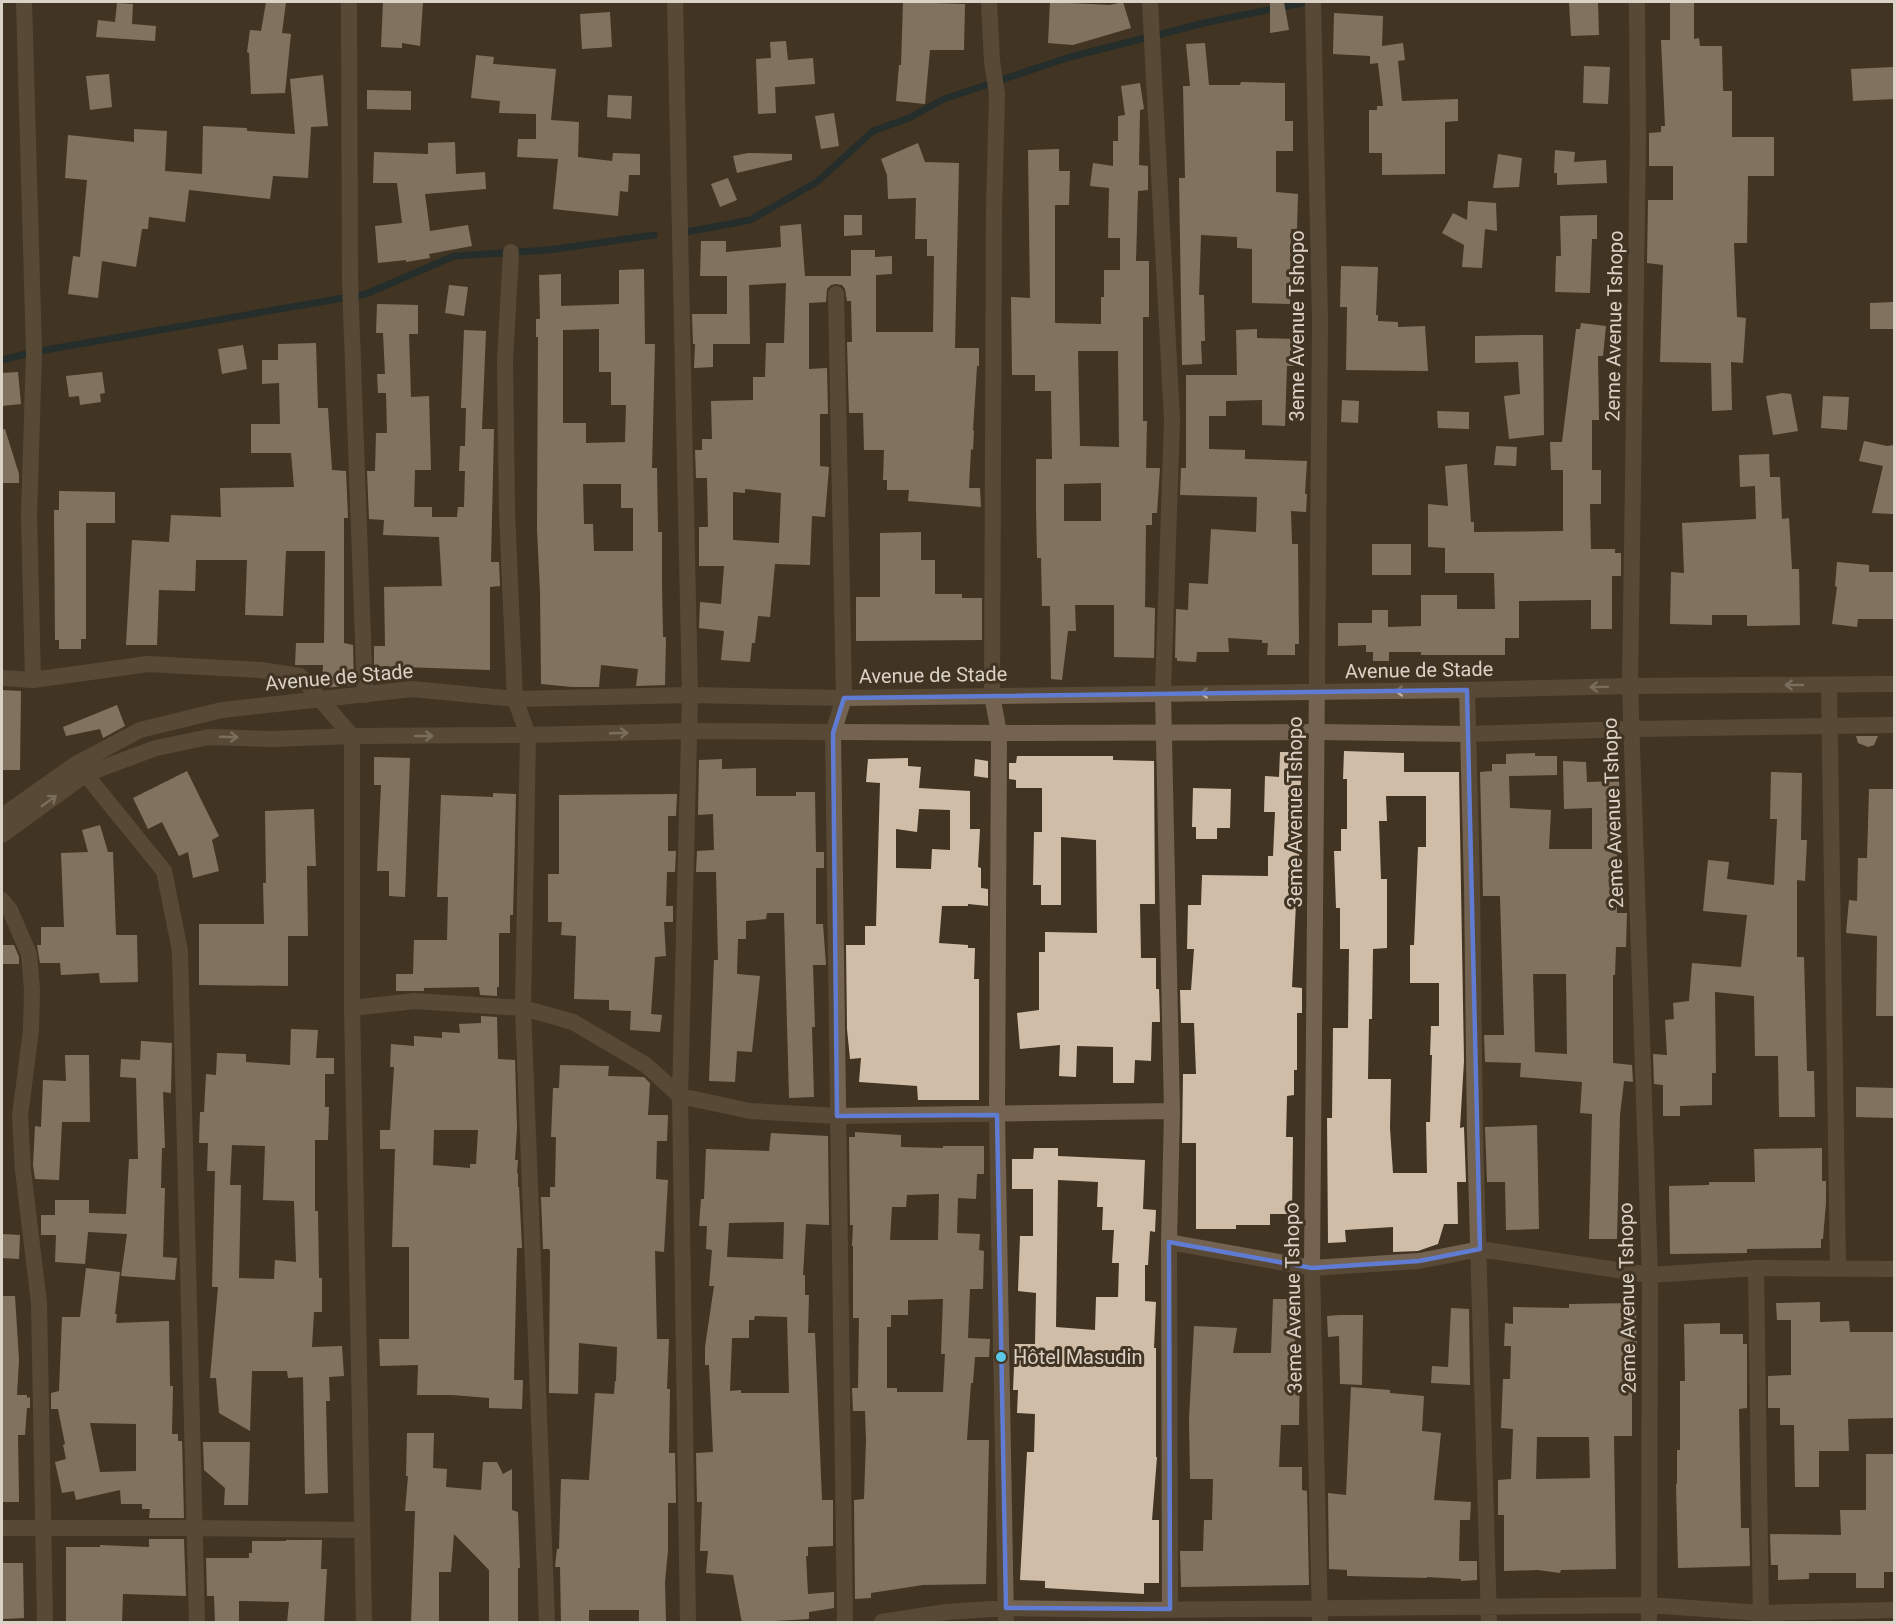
<svg xmlns="http://www.w3.org/2000/svg" width="1896" height="1624" font-family="Roboto,sans-serif">
<rect width="100%" height="100%" fill="#423422"/>
<g fill="none" stroke-linecap="round" stroke-linejoin="round">
<path stroke="#032634" stroke-width="7" d="M681,233L750,220L817,182L873,131L909,118L944,99L1070,57L1208,22L1302,3
M2,360L34,352L366,294L454,256L549,250L654,235"/>
</g>
<path fill="#cfbda8" fill-rule="evenodd" d="M266,2H286L282,33L291,34L285,93L251,94L249,53L247,52L250,30L261,31Z
M383,2H423L420,46L402,43V48L381,47Z
M903,2L965,4L964,50H930L925,104L896,101L899,65H901Z
M1050,2L1110,5L1123,2L1131,28L1073,45L1048,43Z
M1270,2H1284L1289,30L1270,33Z
M1569,2H1598L1599,35L1571,36Z
M1670,2H1694V39L1699,38L1700,46H1722L1723,91H1732V137H1774V176H1748L1747,243H1734L1737,317L1746,318L1743,363L1731,362L1732,410L1712,411L1711,363L1660,362L1663,265L1647,263L1648,200H1673V166H1649V133L1661,132V126H1665L1661,40H1670Z
M117,3L133,4L132,24L156,26L155,41L96,37L98,20L115,22Z
M610,12L612,47L582,49L580,14Z
M1334,13L1383,16L1382,46L1403,43L1405,60L1398,61L1402,101L1458,99V121L1445,122V174L1382,175V153H1369V110H1377V106H1383L1378,63L1370,64V56L1333,54Z
M786,41L788,60L813,58L815,84L775,87L776,113L758,114L756,59L771,58L770,42Z
M1205,43L1209,85H1240L1241,82L1285,83V121H1293V151H1276V192L1298,194L1297,229H1291L1290,304L1252,303V249L1237,248V237L1201,235L1199,295H1204L1205,341H1201L1202,364L1182,365L1179,178H1185L1183,86H1190L1186,44Z
M476,55L494,57L493,64L556,69L551,120L579,122L578,157L612,161L613,153L640,154V175H629L628,192L620,191L618,216L553,209L558,159L517,157L518,139H536V114L499,113L500,101L471,98Z
M1584,66L1610,67L1608,104L1583,103Z
M1894,67V99L1853,101L1851,69Z
M109,74L112,107L90,110L86,76Z
M323,75L328,126L311,127L308,178L273,176L270,199L189,190L185,222L149,217L148,229H142L136,267L102,261L98,298L68,294L73,256L80,257L87,180L65,178L68,135L134,142V129L167,131L165,171L202,174L203,126L247,128V131L295,134L290,79Z
M1140,83L1144,109L1140,110L1139,165L1148,166V190L1138,191L1136,261H1149V317H1143V421H1147L1146,468H1160L1157,513H1152V525H1146L1145,607L1155,608L1154,658L1114,657V605H1075L1076,631H1068L1062,680L1051,679L1050,606H1042L1041,558H1037L1036,509V459H1052L1051,391H1035V375H1012L1011,297L1030,298L1028,150L1059,149V171H1070L1069,205H1055V323L1101,324V297H1104V270H1120V238H1108L1109,188L1090,186L1093,163L1113,166V141H1118V116L1125,115L1121,86ZM1078,351H1118L1119,447L1080,446ZM1101,483V521H1064V484Z
M367,90L411,91V110L367,109Z
M608,95L632,96L631,119L607,117Z
M834,113L839,146L821,149L815,116Z
M455,142L456,174L485,172L486,189L425,194L430,231L468,225L472,246L429,254L430,258L406,262V260L378,263L375,226L402,223L397,183H373L374,152L428,154V143Z
M918,143L925,162L959,163L955,348H979V366H977L973,430L974,431L973,450L971,449L969,488H980L981,507L908,501L909,490H887V480H883L884,450H864L863,413H849L847,342H852L851,301H847L845,289L842,285L836,284L831,285L827,289L826,302L809,303V369L827,368L828,414H820V466L829,467L825,517L812,516L810,565L775,564L770,617L758,616L755,643H752L750,662L721,660L724,631L699,628L700,602L721,604L724,566H699V527H708L707,478H696L695,450H702V439H712L711,401L753,400V377H765L766,343H784L786,283L749,285L750,344H713V367L694,368L695,344H693L692,314H727V276H700L701,241H726V252L781,247L780,226L801,224L805,276H851V250H875V257L892,256V274L876,275V332H933L934,256H927V239H915L916,198L888,199L887,175L881,159ZM745,489L781,493L779,543L733,540V492L745,493Z
M1555,150L1575,152L1574,162L1606,160L1607,183L1557,185V173H1554Z
M748,153L792,154V160L737,173L733,156Z
M1498,154L1522,158L1519,187L1493,188Z
M728,178L737,200L720,207L711,184Z
M1468,201L1496,203L1497,231L1485,229L1482,268L1462,267L1464,245L1442,233L1453,213L1467,220Z
M844,215H862V235L844,236Z
M1597,215V239H1592L1590,293L1555,292L1556,256H1561L1560,216Z
M1341,266L1378,267L1376,315H1378V321L1398,322V327L1425,326L1428,371L1346,370L1347,307H1340Z
M644,269L645,344H655L652,468H657L658,532H662V585L663,637H666L665,685L636,686L638,669L601,665L599,687H572L541,684L540,592L537,529L538,337H536V319H540L539,275L561,274V306L619,304V270ZM599,329V372H611V405H626L625,442L586,443V423H563V330ZM583,484H621V508H633V551H594L593,524H584Z
M449,285L468,287L464,316L445,313Z
M1894,302V329H1870V303Z
M377,304L418,305V334H409L411,397L429,396L431,470H415L414,507H432V517H457L458,507H464L465,471H459L460,446H465L466,408H461L464,330L486,331L482,429H494L491,562H499L500,586L490,587V670L374,666V646H385L384,587L442,586L439,537L383,535L384,520L369,519L367,471H375L376,433H387L386,393H378L377,374H385L383,333H376Z
M1581,323L1606,326L1603,356H1598L1599,420H1592V470H1601V504H1590L1591,549H1615V553H1621V576H1612V629H1591V600L1519,601V638H1505V655H1421V652H1389V661H1373V652H1366V645L1338,646V623H1372V610H1388V627L1421,626V595H1457V609H1495L1494,573H1445V548L1428,547V504L1448,506L1445,466L1467,464L1471,522H1474V532L1563,531V470H1551L1550,442H1562L1576,329H1580Z
M1257,329V338L1296,339V366H1287L1285,426L1262,425V400L1226,401V416H1209V449L1245,450V459L1307,461L1305,494H1307L1306,512L1291,511L1292,544H1298L1299,644H1295V655H1267L1268,643H1262V640L1228,638L1229,652H1197L1196,662L1177,661V658H1175L1176,609L1188,610L1189,583L1208,584L1211,529L1256,532L1257,497L1180,495L1181,468H1186V375H1237L1236,330Z
M1524,335H1543L1544,435L1509,439L1504,396L1520,394L1518,362L1475,363V336Z
M316,343L318,408H328L332,470L346,471L348,518H344V643L353,645L354,685L324,688L322,685L323,665H295L296,643H324L325,551H286L283,616L245,615L247,560H196L195,591L159,590L157,645H126L132,540L169,542L171,515L221,517L220,488L294,487L291,453H251V424H280L279,383L262,384V360H278V344Z
M243,345L247,369L222,374L218,349Z
M18,372L21,404L2,406V373Z
M102,372L105,393L100,394L101,402L80,405L79,396L69,397L66,376Z
M1782,393L1791,394L1798,431L1773,435L1766,396Z
M1823,396L1849,397L1847,430L1821,428Z
M1342,400L1359,401L1358,423L1341,422Z
M1437,411L1469,412V429L1438,428Z
M5,429L19,474V483H2V430Z
M1864,441L1887,446L1894,445L1893,514L1872,513L1883,466L1859,461Z
M1496,446L1517,447L1516,466L1494,465Z
M1769,454L1770,477H1780L1782,519L1789,518L1792,569H1799L1800,625L1747,626V615H1712V625L1670,624L1671,572L1684,573L1682,523L1756,519L1755,486L1740,487L1739,455Z
M59,491L115,492V523H86V639H81V649H59V640H55L54,510H59Z
M921,532V560H935V594H962V598H982V640L856,641V597H880V533Z
M1372,544H1411V575H1372Z
M1837,562L1869,565V572H1894V619H1858L1857,627L1832,624L1837,587L1835,586Z
M2,690L21,691L20,770H2Z
M117,705L125,726L103,738L100,729L66,736L63,727Z
M1856,736H1878L1874,745L1868,747L1858,743Z
M1344,751L1404,753V772H1459L1464,1061L1460,1128L1464,1127L1466,1182H1457L1458,1224H1444L1438,1244L1418,1251L1393,1252V1227L1345,1230L1346,1242L1328,1243L1327,1118H1332L1333,1028H1348L1349,949H1340V908H1336L1334,851H1341V829H1347V779H1343ZM1386,796H1426V847H1418L1414,945H1410V983H1439V1026H1431L1430,1055H1432L1430,1122H1426L1427,1173H1393L1390,1128L1391,1079H1368L1369,1019H1372L1373,949L1387,948V879H1381L1379,821H1387Z
M1280,752H1296L1295,777L1301,778L1299,867L1300,903H1296L1292,987L1302,988V1013H1297V1070H1294V1095L1287,1096L1286,1137H1293L1292,1214H1270V1225H1236V1229H1196V1143H1182L1183,1074H1196L1194,1023H1181L1180,990H1191L1194,949H1187L1188,905H1201L1202,875L1268,876V856H1273L1275,812H1264L1265,776L1279,777Z
M1535,753V756H1557V775L1509,776L1510,808L1551,810L1549,849H1592V808L1564,809L1563,761L1586,762L1587,782L1619,781L1620,804H1617V913H1627L1626,947H1616L1615,975H1613V1063L1632,1065L1633,1082L1624,1081L1620,1115L1617,1239H1589L1592,1114L1580,1113L1582,1082L1520,1077L1521,1063L1485,1062L1484,1035H1504L1500,896H1483L1480,772L1492,771V764H1506V754ZM1533,974H1566L1567,1054L1535,1052Z
M1017,756H1113V760L1154,761L1155,904H1140L1141,958H1156V989H1159L1160,1022H1152L1151,1061L1135,1060L1134,1083H1113V1047L1077,1046L1076,1077L1059,1076L1060,1045L1020,1049L1017,1013L1039,1010V952H1045V932L1097,933L1096,840L1061,837V905H1041V885H1033L1034,832H1042V788H1016V780L1009,779V763H1016Z
M374,757L410,758L405,897L389,896V871H377L381,785H374Z
M908,758V766L921,767L919,788L970,791V829H980L978,867L981,868V888L988,889V906L968,904V906H942L939,943L968,945V948H975L974,979H979V1100H918L917,1086L859,1082L861,1058L850,1059L847,1029L846,945H865V926H876L880,783L866,782L868,759ZM919,809L950,810V850L932,849L931,869L896,868V829L917,832Z
M722,759V769L756,768V796H796V792H815L816,852H824V868H816V924H823L826,965H813L815,1027H812L814,1097L789,1098L784,913H767L766,919L746,921V939H738L737,974L760,976L752,1052L737,1051L735,1082L709,1081L714,960H718L716,872H696L697,851L714,850L713,814L698,815L699,760Z
M975,759L988,761V778L974,776Z
M187,771L219,836L212,840L219,871L193,878L188,852L179,856L162,822L148,829L133,798Z
M1771,772L1802,773L1801,840H1807L1805,881L1797,880V957H1804L1807,1071H1814L1815,1117H1779L1778,1056H1755L1754,996L1715,992L1716,1073H1712V1105L1680,1106V1116H1663V1085L1654,1084L1653,1054L1667,1055L1665,1020L1674,1019L1673,1003L1689,1001L1692,963L1741,967L1747,915L1703,911L1708,860L1729,862L1727,879L1774,885L1777,819H1770Z
M1193,788L1231,789L1230,828H1217V839H1196V827H1192Z
M1869,789H1894V1016H1876L1877,936L1846,933L1849,900L1857,901L1858,858H1867Z
M493,793L516,794L513,915H510V933H499V987H497V996L480,995L479,987L424,988V991H396V974H413L414,940H447L448,897H437L441,795L493,797Z
M677,794L676,816H668V851H676L675,872H667L666,906H673V922H664L666,956L655,957L651,1014L662,1015L660,1032L630,1030L631,1011L609,1010V1000L574,999L576,936L561,935L562,922H548V874H559V795Z
M314,809L316,866H307L308,936H288V986L199,985V924H264L263,883H266L265,811Z
M100,825L108,852H113L116,935H137L138,982L100,983L99,973L61,975L60,963H40L37,945H41V927H64L61,853L88,852L82,830Z
M2,945H14L19,957V964H2Z
M481,1016L497,1017L498,1059L515,1060L517,1128L515,1160H518L517,1173L518,1174V1187H519L522,1248H517L514,1380H523L522,1409L489,1408V1398L452,1395H417L418,1365L380,1366L379,1339H409V1247H392L395,1149H380V1130H390L394,1067H390L391,1044L414,1046V1036L442,1038V1032L460,1033L459,1024L481,1023ZM434,1130H478L476,1164H470V1168L433,1165Z
M291,1029L318,1030L316,1058H334V1074H325V1107H329L328,1140H315V1211H318L319,1278H322V1312H314L312,1347L342,1346L344,1376L329,1377L330,1401H326L328,1493L305,1494L303,1377L288,1378L287,1371H252L250,1431L219,1413L216,1378H210L218,1287H212L215,1171H207L208,1143H199L200,1112H204L206,1074L216,1075L217,1053L246,1054V1062L290,1065ZM232,1145L265,1146L263,1200L294,1201L296,1262L275,1260L274,1279L239,1278L241,1185H230Z
M141,1041L172,1043L171,1093L163,1092L165,1148H162L161,1188H165L163,1257L177,1258L175,1280L121,1276L127,1234L88,1232L85,1264L55,1262L56,1235H41V1215H55V1200H89V1213L126,1214L129,1159H138L136,1078L120,1077L121,1059L140,1060Z
M65,1055H89L90,1122H62L59,1180L35,1179L33,1165L35,1126L41,1127L43,1080L66,1081Z
M560,1065L609,1066L608,1076L644,1077L650,1083L648,1115H668L667,1141H657L656,1179L668,1180L664,1252L655,1251L657,1339H669L667,1389H670L669,1453H675L676,1503H668V1550L665,1582L666,1623H639V1610H589V1623H561L560,1567H555L557,1549H559L561,1479L589,1480L595,1393L614,1394L615,1381H616L617,1347L579,1343L578,1394L549,1393L550,1251L549,1249H543L541,1197H550V1187H555L556,1137H551L553,1088H559Z
M1856,1087L1894,1088V1118L1856,1117Z
M1537,1125L1539,1229L1506,1230L1505,1182H1487L1485,1127Z
M855,1132L901,1135V1147L943,1148V1146H984V1174H977L976,1199L958,1198L957,1233L980,1234L979,1250L984,1251L983,1289H970L968,1338L990,1339L989,1357H975L973,1383H971L967,1440H989L986,1584L923,1585L871,1593V1598L855,1599L854,1500L864,1499L866,1440L865,1411H853L852,1388H858L859,1318H853V1246H852L853,1225H850L849,1137H855ZM939,1194L938,1240H890L892,1207H906L907,1195ZM943,1299L941,1354H945L943,1392H897V1388H887V1327H891V1315H908V1300Z
M771,1133L828,1136L829,1225L806,1224L803,1275H805V1295H809L808,1333H815L822,1500H833V1546L808,1547V1556H806L808,1594L834,1592V1608L809,1612V1619L742,1623L733,1575L706,1573L708,1551H700L702,1502H697L696,1453L713,1452L709,1365H705V1347L714,1286H709L712,1250L706,1249L707,1226H699L701,1199H704L706,1149L769,1151ZM784,1222L783,1259L727,1257L729,1223ZM755,1316L787,1317L789,1393H741V1390L730,1391L732,1338H749V1320H754Z
M1034,1148H1058V1156L1145,1160L1143,1209L1156,1210L1155,1232L1150,1231L1148,1265H1145V1301L1156,1302L1154,1348H1156V1457H1157L1152,1520H1159V1583H1144V1594L1045,1588V1581L1020,1580L1027,1452H1034L1035,1414L1017,1413L1018,1390H1013L1015,1344H1035L1036,1293L1018,1291L1020,1236H1033V1189H1012V1159H1033ZM1058,1180L1098,1182L1097,1207H1103L1102,1230H1114L1112,1263H1119L1118,1297H1096L1095,1330L1056,1327Z
M1822,1148V1181H1826V1202L1823,1239H1821V1248L1747,1249V1253L1670,1254L1669,1186L1709,1185V1182H1755L1754,1149Z
M2,1234L20,1235L19,1259L2,1258Z
M86,1268L120,1272L115,1314H117L116,1323L169,1321L170,1386H173L172,1434H178V1441H182L184,1518H149L150,1509H142V1504H121L120,1490L76,1500L74,1491L62,1493L55,1462L66,1459L63,1445L65,1444L58,1409H51V1393L59,1391L62,1317H80ZM90,1423L136,1424V1471L100,1472Z
M2,1296H15L19,1360L17,1395H27V1398L30,1397V1408H27L25,1435H18L19,1502H2Z
M1273,1299H1296L1295,1349L1300,1350L1299,1425H1281L1279,1467H1302V1490L1307,1491L1309,1585L1181,1587L1180,1551H1203L1204,1520H1212L1213,1479H1190L1189,1419L1194,1326L1237,1328L1233,1353H1271Z
M1820,1302V1322L1849,1321L1850,1332H1894V1418L1848,1419L1849,1451H1819V1487H1795L1794,1425H1780V1408H1768V1376L1791,1375V1320H1777L1776,1303Z
M1636,1303L1637,1375L1632,1376V1436H1614L1616,1569L1561,1570L1560,1573L1538,1570L1504,1571V1515H1498V1480L1511,1479L1513,1429L1501,1428L1503,1379H1510L1511,1346H1504L1505,1323L1513,1324V1307L1569,1308V1304ZM1537,1437H1589L1590,1478L1536,1479Z
M1451,1308L1469,1309L1470,1385L1431,1383L1432,1366L1448,1367Z
M1340,1315H1363L1362,1385L1340,1384L1339,1336L1328,1337L1327,1316Z
M1720,1323V1334H1743V1344H1747V1408L1739,1409L1741,1528H1749L1750,1566L1678,1568L1676,1484H1677V1450H1680V1381H1685L1684,1324Z
M1351,1387L1390,1390V1393L1424,1396L1422,1431L1441,1433L1434,1500L1471,1502L1470,1520H1460L1459,1561H1477V1580L1461,1581V1579L1427,1577V1578L1347,1576V1570L1329,1569L1328,1493L1346,1495Z
M407,1433H434L433,1468L447,1469L446,1487L481,1490L483,1462H497L503,1474L512,1469V1510L518,1512L520,1568H518V1623H489V1570L454,1534L451,1572H439V1623H411L415,1511H405L408,1476H406Z
M203,1442H250L248,1505H224L225,1488L204,1470Z
M1866,1454H1894V1572H1884V1588H1856V1573H1809V1579L1778,1580V1565H1771L1770,1534L1841,1535L1840,1510H1866Z
M149,1539H184L186,1596L123,1594L122,1623H66V1547H100V1545L149,1547Z
M286,1540H322L321,1569H327L324,1623H287L289,1602L239,1601V1623H215L214,1596H207L206,1558H249V1553H252V1541H286Z
M2,1563H23L24,1618L3,1619Z"/>
<g fill="none" stroke-linecap="round" stroke-linejoin="round">
<path stroke="#736350" stroke-width="16" d="M24,2L34,352L29,515L33,680
M349,2L350,281L365,695
M675,2L690,695L680,1096L688,1622
M989,2L992,61L997,94L994,210L992,695L999,733L997,1115L1006,1622
M1150,2L1172,419L1163,693L1172,1111L1169,1242L1170,1609
M1313,2L1320,320L1312,1268L1320,1622
M1637,2L1638,140L1630,686L1650,1275L1649,1622
M511,252L505,360L507,511L515,699L528,735L523,1008L547,1622
M836,294L844,698L833,733L845,1622
M2,678L33,680L148,664L261,670L300,676L352,736V1008L364,1622
M1829,685L1838,1268
M1467,690L1472,887L1475,1136L1489,1622
M78,765L164,871L180,951L197,1622
M2,900L10,910L29,954L32,990L31,1030L20,1116L23,1170L39,1303L45,1622
M352,1008L415,1001L523,1008L573,1022L646,1065L680,1096L750,1111L837,1116L1172,1111
M1169,1242L1312,1268L1419,1261L1480,1249L1650,1275L1756,1268L1894,1269
M1756,1268L1761,1622
M2,1528H194L362,1530
M882,1622L946,1612L1006,1608L1138,1610L1649,1605L1761,1613L1894,1610"/>
<path stroke="#736350" stroke-width="16" d="M2,816L76,764L140,730L222,710L412,689L515,699L690,695L844,698L1467,690L1630,686L1894,684
M2,835L86,774L156,748L209,737L272,739L352,736L528,735L690,731L999,733L1317,732L1468,734L1631,729L1894,725"/>
</g>
<defs><path id="oneway-shaft" d="M-6 0H5M1.5-3L5.5 0L1.5 3" fill="none" stroke-width="1.6" stroke-linecap="round" stroke-linejoin="round" transform="scale(1.5)"/></defs>
<g stroke="#bcb1a3">
<use href="#oneway-shaft" transform="translate(1794 685) rotate(180)"/>
<use href="#oneway-shaft" transform="translate(1599 687) rotate(179)"/>
<use href="#oneway-shaft" transform="translate(1404 691) rotate(179)"/>
<use href="#oneway-shaft" transform="translate(1209 693) rotate(180)"/>
<use href="#oneway-shaft" transform="translate(619 733) rotate(-2)"/>
<use href="#oneway-shaft" transform="translate(424 736)"/>
<use href="#oneway-shaft" transform="translate(229 737) rotate(2)"/>
<use href="#oneway-shaft" transform="translate(49 801) rotate(-36)"/>
</g>
<path d="M0 0H1896V1624H0ZM1467,690L1480,1249L1419,1261L1312,1268L1169,1242L1170,1609L1006,1608L997,1115L837,1116L833,733L844,698Z" fill="#423422" fill-opacity=".55" fill-rule="evenodd"/>
<path fill="none" stroke="#607cd2" stroke-width="4.5" stroke-linejoin="round" d="M1467,690L1480,1249L1419,1261L1312,1268L1169,1242L1170,1609L1006,1608L997,1115L837,1116L833,733L844,698Z"/>
<circle fill="#5ac8e6" stroke="#423422" stroke-width="2" cx="1001" cy="1357" r="6"/>
<g text-anchor="middle" dominant-baseline="central" stroke-width="6" stroke-linejoin="round" paint-order="stroke">
<g font-size="20" fill="#dbd2c7" stroke="#423422">
<text transform="translate(1297 326) rotate(-90)">3eme Avenue Tshopo</text>
<text transform="translate(1614 326) rotate(-89)">2eme Avenue Tshopo</text>
<text transform="translate(1419 670) rotate(-1)">Avenue de Stade</text>
<text transform="translate(933 675) rotate(-1)">Avenue de Stade</text>
<text transform="translate(339 677) rotate(-5)">Avenue de Stade</text>
<text transform="translate(1295 812) rotate(-90)">3eme Avenue Tshopo</text>
<text transform="translate(1613 813) rotate(-92)">2eme Avenue Tshopo</text>
<text transform="translate(1293 1298) rotate(-91)">3eme Avenue Tshopo</text>
<text transform="translate(1627 1298) rotate(-91)">2eme Avenue Tshopo</text>
</g>
<g font-size="20" fill="#dbd2c7" stroke="#423422" text-anchor="start">
<text x="1013" y="1357">Hôtel Masudin</text>
</g>
</g>
<rect width="1896" height="1624" fill="none" stroke="#dbd2c7" stroke-width="6"/>
</svg>
